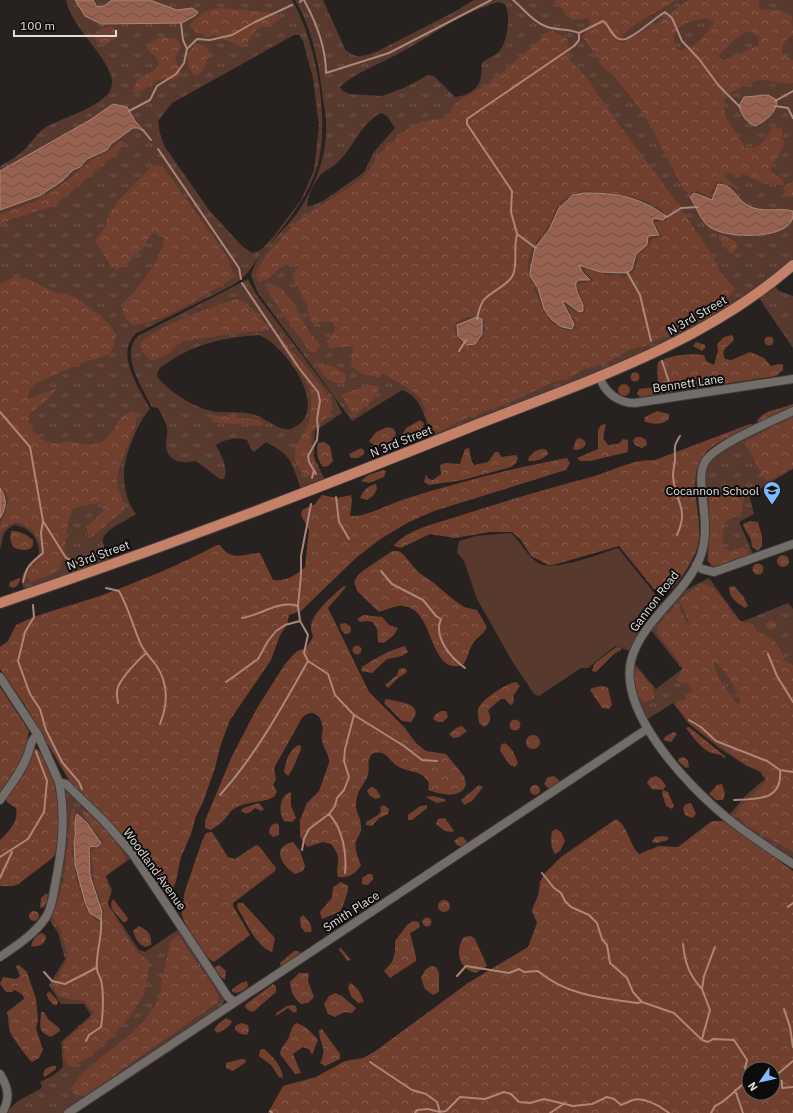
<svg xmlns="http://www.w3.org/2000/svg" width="793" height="1113" font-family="'IBM Plex Sans',sans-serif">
<defs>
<pattern id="grass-tufts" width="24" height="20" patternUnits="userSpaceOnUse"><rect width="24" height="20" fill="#58392e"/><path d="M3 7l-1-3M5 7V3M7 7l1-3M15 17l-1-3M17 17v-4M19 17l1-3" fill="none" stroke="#70554c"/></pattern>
<pattern id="forest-crowns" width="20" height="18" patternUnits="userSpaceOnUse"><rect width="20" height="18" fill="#713f2e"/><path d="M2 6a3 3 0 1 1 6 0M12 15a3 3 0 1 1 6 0" fill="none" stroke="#855a4c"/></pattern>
<pattern id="water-waves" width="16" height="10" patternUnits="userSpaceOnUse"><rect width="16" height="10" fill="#96614e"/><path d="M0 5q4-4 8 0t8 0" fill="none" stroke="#715349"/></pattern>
</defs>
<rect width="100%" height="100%" fill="#272220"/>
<path fill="url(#grass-tufts)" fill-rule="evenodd" d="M66,0H292C317,43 333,129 314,176C303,203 285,225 267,247C255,260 249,276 233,285L135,334C132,338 129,342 128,347C124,367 141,392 150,409C139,420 125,454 124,470C123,484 127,504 136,514C127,521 101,530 103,542C104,548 108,555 110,561L24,590C17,573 29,565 39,554C40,539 29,527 14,525C0,533 5,536 0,549V166C10,161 19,155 27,147C33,140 38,132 46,127C65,117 94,109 108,94C112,89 113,82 111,76C104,52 72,28 66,0ZM294,35H299L303,41L313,78L319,126L314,170L301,200L274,236L261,250L252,253L242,246L209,210L165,147L160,134L158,121L172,103Z
M295,0H323L345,49C356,60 365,56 378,51L454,12L474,0H793V259C730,316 656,348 578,380C529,400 480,419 431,438C425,419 423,398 402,390L352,421L258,293L251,276C256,252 284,232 298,212C313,190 324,163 326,136C327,123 325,111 323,99C319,65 313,30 295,0ZM499,2L505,4C511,15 508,43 498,53C493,57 487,58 482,63C481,68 482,72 481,76C480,89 467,96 455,97L434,76L428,75L406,87L382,96L350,94L343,91L340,87C355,73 373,67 390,58C427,40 460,12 499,2ZM381,113L387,116L395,128L373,153L365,171L359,176L323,201L311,206H307C307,198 314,183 319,177C324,170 332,168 338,162C354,147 361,123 381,113Z
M248,279L256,294L335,399L342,413L315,431L314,457L325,480L301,489C291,462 293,456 266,442L254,452L251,449L247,440C237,437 225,439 216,445C221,455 229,467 224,479H220L196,461C182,464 166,462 166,444C166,439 168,433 167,428C165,421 162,414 158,408L152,407C143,389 119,354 138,336ZM259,335C285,345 332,410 293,428C282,434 266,418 255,415C244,411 230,413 218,412C198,410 169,393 157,376C157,368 164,365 170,361C197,343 227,337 259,335Z
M775,286L779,291L793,296V348L759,298Z
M793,415V469L749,495L754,514L739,522L754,556L718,568L712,567L707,560C710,532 703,505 705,478C705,471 708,463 713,458C730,441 770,426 793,415Z
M709,578L741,622L788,603L793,609V860L729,815L746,795L765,779L760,772L745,765L719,748L688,723L673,703L646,720L634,687V663L656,689L682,669L651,630L682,592Z
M65,789L103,825L131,858L106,876L112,890L108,904L139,950L145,952L179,929L225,1000L221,1007L63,1113H5L18,1101L40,1089L42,1086L40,1082L54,1075L63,1067L61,1042L91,1015L84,1004H61L49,985L65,959L58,933L49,919L66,833L67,808Z
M178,1043L180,1045L104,1095L74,1113Z"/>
<path fill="url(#forest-crowns)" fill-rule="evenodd" d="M553,0H676C663,9 622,28 619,42H624L659,22L688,0H759V9L780,10L792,16L793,35C785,40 782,43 782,54L793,60V83C782,85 771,80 760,80C754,80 745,86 740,88C705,102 736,128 745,148C764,149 763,139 774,126L782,129L784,145L770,171L783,180V185L762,183L746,175L729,173L725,176L739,189L738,190C732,186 725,181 717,182C713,187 712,192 708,196L698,191L689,193L684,190L661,147L660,143L641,110L614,76L602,67L599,59L584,39L583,36L590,26L589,18L572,20ZM706,18L714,22C706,35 694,51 677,50C666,28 687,21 706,18ZM751,31L759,38V45L724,60L718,57C726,47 737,34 751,31Z
M221,8L276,13L280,19L274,23L257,29L243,48L219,36L196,33L190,25C200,14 207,9 221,8Z
M111,26L118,32L114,39L106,45L97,42L93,35L102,28Z
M552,31L567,38L570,60L586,77L615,119L673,197L713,256L719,270L735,289L731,295L684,326L645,346L632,349L604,364L584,369L566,380L556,381L504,405L466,418L439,432L431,430L422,399L411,390L384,374C366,377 364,377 351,365L353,347C344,345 339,348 330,348L326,342L335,330L334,323L325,321L314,324L310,320L307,305L292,276L298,266L293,263C288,265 282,266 278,270C272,275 268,280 259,282L256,277L258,268L267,254L297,221L360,180L368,172L378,155L404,131L420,122L443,118L450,114L454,104L487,84L531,48L546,33ZM585,191C609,194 655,194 669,218L666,221L654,222L662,236L652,239C649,247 643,249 639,257C637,260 637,265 635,269C628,285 596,272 585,268L584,270L594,280C588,283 583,282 577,286L586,311C576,318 574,311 567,306L576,323V328L569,331C551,327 544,315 538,298C530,279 524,273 531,252C534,241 544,234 550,224C552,220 553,215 555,210C561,199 573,192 585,191ZM470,316L482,317L486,325L482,338L470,347C462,345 451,334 456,324C458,320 466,318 470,316Z
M165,37L177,39L181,46L175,58L182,75L174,79L158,80L137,94L133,91L137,80L157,68L159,61L146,47L154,40Z
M199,44L204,45L209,52C207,62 205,73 194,76L188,65V54L193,47Z
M120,141H125L118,152L54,206L11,219L0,226V214L37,201L64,183L93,159L107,152Z
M153,165L163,167L217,242L228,259L234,276L226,283C199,297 163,323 133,325L126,319L121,305C138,289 164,259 164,235L153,233L147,240L144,248C131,256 132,263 117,270L111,266L95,241L105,228L108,216L117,202Z
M793,181V197H788L783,187Z
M720,234L735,241L737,246L734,253H730L718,238Z
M13,277L27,279L57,293L77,298L101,316L110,325L116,335L114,346L110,354L79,364L37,383L30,390L28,399C38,397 45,391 56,389L46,401L29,414C27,428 39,442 54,443C58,444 62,442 66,442C80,441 87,449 103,441C112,436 115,424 122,416C124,414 130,413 133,411L137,414L136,424C132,434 117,470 117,480C117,490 124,499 125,509L93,536L87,532V527L103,511V502L73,508L68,522L63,558L60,568L53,574L30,582L26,575L42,552C39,537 32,525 16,522L7,526L0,534C0,530 0,524 1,521C9,508 13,498 0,486V285Z
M276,285C293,297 297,311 307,328C310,335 317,339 320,346L315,353L310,352L269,294L267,287Z
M237,299L246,303L268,326L269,330L229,334L185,341L177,345L167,355L152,361C144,355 140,352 141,342C170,320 204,310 237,299Z
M732,335L734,340C728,347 720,349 725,359L731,360L750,352L764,358L771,366L779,364L783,365V370L776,376L640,397L637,394L639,389L657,387C659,379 656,371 658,362C670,355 690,353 704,355L706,361L714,365L718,351L717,344L724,337Z
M278,336H281C297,359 318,378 332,402C334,419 319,421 311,433L312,453L317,471L314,475C309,476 305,476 301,471C286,450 301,442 308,424C311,415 312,400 310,390C307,378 287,355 280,344Z
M764.5 341a4.5 4.5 0 1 1 9 0a4.5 4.5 0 1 1-9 0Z
M696,342L705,345V348L702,351L693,346Z
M315,362L335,367L345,374L346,380L341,384C329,383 321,373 315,362Z
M630.5 377a4.5 4.5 0 1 1 9 0a4.5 4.5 0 1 1-9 0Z
M618 390a6 6 0 1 1 12 0a6 6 0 1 1-12 0Z
M370,385L380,387L373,399L357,414L351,411L342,396L345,393Z
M793,404V406L761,422H757C761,410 782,409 793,404Z
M657,411L669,414V419C662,425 652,425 644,421L645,417Z
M209,415L257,419L263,422L262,426L219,423L214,422Z
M793,417V467L772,479L765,480L745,443L746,441Z
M420,420L424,423L421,435L406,439L402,435L406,428Z
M606,424L603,438L608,445L618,444L623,439L628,440V452L590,461H580L577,458L598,449V430L601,425Z
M750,424H752L753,426C737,434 711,442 702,458C686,485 704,516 698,545C696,554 690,564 685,572C680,580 672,590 664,594L654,589L619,546L553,565H548L531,556L521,540L512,532H490L455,538L430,534L401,548L394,546L395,544C411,528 438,523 459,516C502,502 546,489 591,477C612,471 632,459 655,460Z
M387,427L394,429L396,433L395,438C387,444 377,449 369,441L376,432Z
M636,437H641L646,440L647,445L642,448L635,445L633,441Z
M579,438L584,440L586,444L583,448L577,450L573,449L576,440Z
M324,442L330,446L333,461L328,466L323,467C317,459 316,453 318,443Z
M361,448L364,450V454L358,458H351L349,454Z
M469,448L472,462L474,465L488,462L495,452H499L501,457L516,455L518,458L516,463L511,467L463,480L429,485L424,482L426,475L429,479L433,480L441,474L440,465L445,463L460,464L465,449Z
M542,449L547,450L548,454C542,460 537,461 528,461L529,457L535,451Z
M567,458L570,463L566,470L434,511L407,523L379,540L357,557L301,611L289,615L287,625L280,635L271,660L230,720L220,747L215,768L203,802L196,816L191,834L181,857L176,881L170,896H167L152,875L73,787L25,705L0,669V647L8,641L16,625C44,611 75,605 105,594C143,580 181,564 217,545H220C232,563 244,553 260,553L273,580C287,581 295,576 305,567L309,530L301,515L302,510L315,504L322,495L337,498L351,495L352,500L350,516C369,517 389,503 408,498C460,482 513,468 567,458Z
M383,470L386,471L384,477L369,483L361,481L368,475Z
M376,484L377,489L373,496L367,500L360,498C364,490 367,486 376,484Z
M722,488L745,492L741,513L731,518L724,524L722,546L730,552L741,547L748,549V555L715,566L709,562V496Z
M750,521L758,522L762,536V546L758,551L752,547C751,533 746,535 743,524Z
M11,531C20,531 26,534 33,540C35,553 21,551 13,547L10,539Z
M392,551H399L404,555L418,572L434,583L454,600L464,607L477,610L487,627C483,636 475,638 472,645C468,652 468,659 462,666C457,666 451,667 447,664C428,650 430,609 403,606C394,605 387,610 379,612L358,592L354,582L358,575L364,570Z
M777 561a6 6 0 1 1 12 0a6 6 0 1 1-12 0Z
M752.5 569a5.5 5.5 0 1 1 11 0a5.5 5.5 0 1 1-11 0Z
M19,578L21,579L17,586L13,588L9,586L10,582Z
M706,584C727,593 728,623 752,624L758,632C772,636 781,646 784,660L793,665V852L746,825L736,813L738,809L765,782L766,777L762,771L740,761L689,723L675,703L685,699L693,690L688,684L678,682L677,678L683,669L682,665L657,633V627L676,605L681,611L688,624L690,623L679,600L697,587ZM714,661C726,672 736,687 741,703L737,704C729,692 714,676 714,661Z
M344,586L346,587L328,608L369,692L405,728L416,743L426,751L446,754L464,776L466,784C462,800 439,794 428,790L429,783C422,770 410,773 399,767C389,762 386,748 372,754C366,761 370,767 368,775C366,782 360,787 358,794C352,812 361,814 361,826C362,833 358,836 356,841C354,848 358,858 361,865C356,874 348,878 338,877C334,862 345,862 331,844L323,842L307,847L300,837V820L307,803L319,791L329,763C330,755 323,748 322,740C321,735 324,729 322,724C320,713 310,709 302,718L274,768L276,779L273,785L277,791L275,796C265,803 249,801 237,807C230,810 228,816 223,821C220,824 215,827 211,830L205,828V821L232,756L257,708L285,664L297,651L306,648L313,637C312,634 311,631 311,628C310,615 334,594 344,586Z
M734,586L743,596L748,606L745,608C737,603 729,598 729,587Z
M364,615L382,617L389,625L398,628L394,635L384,643L378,642L377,629L373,622L367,621L360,622L357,619Z
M766.5 625a4.5 4.5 0 1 1 9 0a4.5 4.5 0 1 1-9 0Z
M345,623L350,626L351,629L350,633L345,634L341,630L340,624Z
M352.5 650a4.5 4.5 0 1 1 9 0a4.5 4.5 0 1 1-9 0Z
M405,646L408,652L402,656L387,659L372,673L361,671L362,667C375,658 390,650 405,646Z
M616,647L621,648V650L614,654L596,672L592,671L594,664Z
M403,668L407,670L406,673L398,678L388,688L385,685L397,675L399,669Z
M638,670C644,679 657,688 654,699L644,702C637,694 633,682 634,671Z
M516,682L520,686L513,696L514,701L512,705L509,704L505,699H501L488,710C491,718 492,722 484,727L479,723C479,719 477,714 478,710C480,700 507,683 516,682Z
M602,686L608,688L612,705L609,709L602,708L590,690L592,688Z
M0,687L29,731C25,754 16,778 0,795Z
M386,699C398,702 427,703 411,722L402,721L384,703Z
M441,711H446L448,717L443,722H438L433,719L435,715Z
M509.5 725a5.5 5.5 0 1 1 11 0a5.5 5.5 0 1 1-11 0Z
M462,726L467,731L459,737L453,738L449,734L456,728Z
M689,727L726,757L724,758C720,753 718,755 712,753C702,750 692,736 686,728Z
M674,732L677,734L671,742L663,740L666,736Z
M526 742a7 7 0 1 1 14 0a7 7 0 1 1-14 0Z
M504,743C512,747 515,755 518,763L515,767L510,765L500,751L501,745Z
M298,745L301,746V750C296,759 294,769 288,776L284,772C286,761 288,752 298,745Z
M34,747C56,759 66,833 55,855C52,860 25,878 19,884L13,886H0V840C9,832 19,821 16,808L8,803L5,798Z
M684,757L688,761L689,767L686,768L678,761L679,758Z
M554,776L559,780V784L554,787L548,788L544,784L548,777Z
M656,776L661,779L666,786L663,790L652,789L647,783L650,778Z
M722,784L725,794L723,800H716L709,794L717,785Z
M530 790a5 5 0 1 1 10 0a5 5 0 1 1-10 0Z
M479,785L483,787L472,801L464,805L461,800Z
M371,787L376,789L381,797L376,799L370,796L367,791Z
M663,790L668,792L674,806L672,809L666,806L662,793Z
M291,792V806L296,818L292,822L284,821C278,812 279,796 291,792Z
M433,796L445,799L446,801L437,803L426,797Z
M259,803L264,809L261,811L255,808C250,813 247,815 241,811L243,808Z
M691,803L696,814L692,818L685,815L683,808L686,804Z
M384,805L389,809L388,814L379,818L372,826L366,825V822L378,815L381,811L380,807Z
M427,805V808L412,820H408V815L420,806Z
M73,809L75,810C74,818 75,826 74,834C74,838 72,842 72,846C72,864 82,921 103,922L104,910L94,883L91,850L101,847L103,842C97,831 83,820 82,809C98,821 119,841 126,860L124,862L105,876L110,892L107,904L137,952L149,961C148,971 148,983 144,992C134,1017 96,1058 71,1067L67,1064L63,1048L64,1041L93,1016V1012L84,1001C70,999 58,1001 53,986L68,958L61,931L52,916L64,881L71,812Z
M445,818L454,831L452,832L445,831L436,824L438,819Z
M616,819C628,826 629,844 639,854L659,846L678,847L712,821H723L793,871V1113H268L283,1086L316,1077L345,1061L363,1058L374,1052L468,983L528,947L537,923L532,911L533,907L538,896L540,882L544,874L561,857ZM749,1069H773V1093H749Z
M275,823L279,825V835L273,837L269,833L270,827Z
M556,829L561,832L565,841L560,851L555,854C550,847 551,839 552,831Z
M212,832L228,857L235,859L256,845L259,846L276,868L275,871L233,903V906L250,935L214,962C206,960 185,925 182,916C180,909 185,902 184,894L202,841L206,833Z
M663,836L668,837V840L657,843L652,842L655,837Z
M459,837H463L467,842L462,847L457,845L454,841Z
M293,842L300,851L305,866L303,871L295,874C282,866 270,847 293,842Z
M368,874H372L373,879L368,885L362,884V878Z
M341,882L348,886V891L341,911L322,919L320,912L332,898L333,887Z
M46,893L48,895L47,902L44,907L40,908L41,898Z
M113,899L128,918L127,921L123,922L112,909L111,903Z
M438 906a6 6 0 1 1 12 0a6 6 0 1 1-12 0Z
M238,903H243L275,938L272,952C257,948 245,920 237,907Z
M29 916a5 5 0 1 1 10 0a5 5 0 1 1-10 0Z
M303,915C308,920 313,925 311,932H305L301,927L300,918Z
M422.5 922a4.5 4.5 0 1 1 9 0a4.5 4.5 0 1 1-9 0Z
M413,921L419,922L420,927L410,933L416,957V961L390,978L384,971L392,962L395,952V941L407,925Z
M139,926C148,930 152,935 151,945L145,947C137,943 136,939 133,931Z
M42,933L46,936C46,944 38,948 31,946C33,939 36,935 42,933Z
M178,935L218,994V1002L96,1088L83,1096L74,1094L71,1089C93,1053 141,1039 158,999C161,993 161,985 162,978C165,966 168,954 170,942Z
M471,936L475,939L487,966L476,973C459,970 454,950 464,937Z
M340,947L351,960L348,961L339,950Z
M294,951H298L300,953L281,967L280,963Z
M19,965L27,972L36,999L38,1020L36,1028L43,1050L39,1058L32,1062C28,1059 14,1039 11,1034C8,1028 9,1018 7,1012L24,999L23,995L15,990L12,992H6L0,984L3,977L16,979L20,976L16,966Z
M219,965L226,971L225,980L221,977L214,968Z
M431,966L436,967L439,973V992L433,995L425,989L421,978L425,970Z
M299,973H309L308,981L314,997L308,1003L301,1004C293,997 291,992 290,982Z
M247,981L248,986C243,991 239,994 232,992V989L241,983Z
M350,983C358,987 361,994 364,1002L358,1003L351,996L348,987Z
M273,984L276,986V992L253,1012L249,1011L245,1007L246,1004Z
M50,992L58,1001L57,1005H54L48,999L47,993Z
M335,993L342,996L356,1008L352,1013L344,1012L335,1017L328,1014L324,1004L329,996Z
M293,1005L296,1006L297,1011L294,1013L288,1008L276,1016V1013L287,1006Z
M41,1012H44L48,1019L59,1028L60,1031L51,1037C36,1031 41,1026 41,1012Z
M226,1018L232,1021C230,1027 223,1030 218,1033L214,1030L218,1024Z
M241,1023L248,1025L249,1030L247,1035L241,1034L235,1030V1026Z
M296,1023C306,1026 311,1032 318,1040L312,1055L309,1049L303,1047L293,1054L301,1073L295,1074L280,1054C281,1046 286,1044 289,1037C291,1031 291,1028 296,1023Z
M322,1029L340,1054V1059L325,1066L320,1063C328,1047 319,1045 319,1030Z
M264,1049C272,1055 282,1066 283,1078L279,1077L271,1065L259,1056L260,1050Z
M241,1059H245L246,1062L233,1071L226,1068V1063Z
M52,1066H56V1069L45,1077L43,1075L45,1069Z"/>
<path fill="#58392e" d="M511,533C521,542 527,556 538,563C553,573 601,553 618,548L663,604L630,651L615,646L588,668H581L539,696L534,694L512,661L477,599L464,561L457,553L459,541L476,536Z"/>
<path fill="url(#water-waves)" stroke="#ac8678" d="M75,0H93L97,7L104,6L112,0H150L177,10L192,8L198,12L196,15L182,23L101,24L85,16Z
M768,95L777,100C777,112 766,121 755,126C746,122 742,116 739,106L744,97Z
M113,104L127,107L135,121L145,132L138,128H133L111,144L107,150L87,159L80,167L73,170L62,181L39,196L0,210V171L90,120Z
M718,184C734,185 735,198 747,205C762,214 778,207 793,211C793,214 793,218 792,220C783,240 727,238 711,228C701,222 696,206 690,197L694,193L712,200Z
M584,193C618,193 640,197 667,217L663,220L654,218L652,222L659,235L648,236L647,245L636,254L632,269L628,273L600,272L579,265L582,272L590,280H579L576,282C574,293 584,300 583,311L579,312L566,302L562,301L574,324L572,329L562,327L552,320L544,309L538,288L530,276V272L535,248L549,230L559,208L573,195Z
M477,317L482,319V334L475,344L467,345L458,336L457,325Z
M0,488C7,498 7,508 0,518Z
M77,814L87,823L101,843L97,847L91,846L89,849L90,876L102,912L101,920L90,913L85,902L75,864L74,842C77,832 73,823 77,814Z"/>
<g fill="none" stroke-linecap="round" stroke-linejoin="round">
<path stroke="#ac8678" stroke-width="2" d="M304,0C316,22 326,47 326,73L389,53L491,0
M513,0C523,8 532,21 545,26C556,31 567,28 579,33V40L574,46L467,119V124L512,191L511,212L517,234L536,248
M300,2L302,0
M181,23L183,40L187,49
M579,33L603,21C609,25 610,33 617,38C620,40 625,40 628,38C641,32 652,20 665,12L672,18L682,41L699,59L719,86L740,107
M775,101L793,91
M775,106L788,108L793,118
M129,111L150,100L157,86L176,74L184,63L187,49L197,39L210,40L232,35L255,22L292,5
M143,130L151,140
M158,149L224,246L239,268L241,279
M665,216L667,217L681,208L698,207
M627,272L640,295L651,341
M242,283L299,368L318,392L320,401L317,419L318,429L317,440L308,456L309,462L316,474
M477,319C478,314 480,306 483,301C490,291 507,287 513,275C518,262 513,248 517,235
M459,351L466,340
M662,361L672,391
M0,412L30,447L43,521L41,533L43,553C30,564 27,565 23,582
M312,478L314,470
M336,497L339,522L349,539
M311,504L301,556V575L298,606L300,621L308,635L304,653L308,661L328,674L335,695L354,715L404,746L422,760L437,761
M43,521L66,558L81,564
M677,535C690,507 674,501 673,475C673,469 675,464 675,459C675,447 673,447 680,436
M381,571L392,584L423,600L436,616L441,619C433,637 451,658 465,668
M106,588L119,591C128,607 132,623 139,640C142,650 150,657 156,665C169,684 168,704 160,724
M33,605L34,617L25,632L18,661L30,694L40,709L46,730L62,762L79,782L82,789
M242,618C261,615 279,600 298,606
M768,654L777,676L793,702
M226,682L258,659L268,641L276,631L285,625L300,621
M118,703C117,698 116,692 118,687C122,677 138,660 146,653
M689,720L701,727L716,741L767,761L780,770L793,772
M220,795C256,755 282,707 308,661
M734,800C757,799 783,801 780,770
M329,814C343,829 347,854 345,873
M302,850L304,839L309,829L329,814L335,806L337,798L344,790L349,777L344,761L345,749L354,715
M0,857L28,839L44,812L47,781L36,752
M542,873L554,888L561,893L565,901L571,907L589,915L597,923L602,939L607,945L610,963L627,978L633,992L642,1002L674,1013L702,1040L708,1042L713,1039L734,1040L747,1060L745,1068L749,1076
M0,878L12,852
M788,907L793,903
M683,944C685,963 689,975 702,989
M44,972L52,981L65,984L96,968
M457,976L466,966L509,973L519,969L524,972L538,971C566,995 601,998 637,1003L642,1002
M784,1009L790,1027L793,1047
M702,1039L710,1010L702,989L704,976L715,947
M86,1041L89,1035L101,1027C103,1016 104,992 101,980C100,976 97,973 97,969C95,957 103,934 101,919
M370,1062L412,1090L426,1094L437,1102L440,1112
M773,1078L793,1061
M773,1081H782V1088L793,1087
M735,1090L743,1113
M270,1111L272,1113
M415,1113L417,1110L428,1109L440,1112L446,1111L460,1097L485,1099L504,1092L511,1094L519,1102L530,1103L544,1099L573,1106L592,1104L607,1097L614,1099L621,1105C625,1104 626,1103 630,1101C642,1095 660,1106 669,1113
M550,1113L565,1103
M711,1113L715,1106C728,1101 736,1087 749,1081"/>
<g stroke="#413d3c" stroke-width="10">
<path id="street" d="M599,376C605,393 618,403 635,403L793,379
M793,411C773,421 714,445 705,462C700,471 701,482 702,492C704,513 708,534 701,555C687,593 647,616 633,654C613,708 688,786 726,817C747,834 770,849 793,864
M696,565L702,569L714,572L793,544
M0,677L38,735L59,782L66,784L104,821L132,853L228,997L235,1002
M0,800C10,786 22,771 28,754C31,746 30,740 38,735
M0,957C16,946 35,934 46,917C52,908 53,896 55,885C62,851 66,817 59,782
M0,1074C8,1087 11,1098 2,1113
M68,1113L647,729"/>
</g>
<g stroke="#413d3c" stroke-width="12">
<path id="primary" d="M0,603C158,550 314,490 468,428C581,383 700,346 793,265"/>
</g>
<use href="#street" stroke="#736d6a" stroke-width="8"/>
<use href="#primary" stroke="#c58168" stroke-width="10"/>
</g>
<defs>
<g id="school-pin" transform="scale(0.9)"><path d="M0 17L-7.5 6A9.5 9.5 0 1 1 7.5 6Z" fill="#81bcfa" stroke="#0e0c0b"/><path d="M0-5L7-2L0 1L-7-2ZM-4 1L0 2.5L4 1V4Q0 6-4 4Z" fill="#111"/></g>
</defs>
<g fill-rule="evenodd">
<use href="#school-pin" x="772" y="490"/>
</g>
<g text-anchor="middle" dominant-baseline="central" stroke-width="4" stroke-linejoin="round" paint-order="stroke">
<g font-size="12" fill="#e0dcdb" stroke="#0e0c0b">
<text transform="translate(697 315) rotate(-30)">N 3rd Street</text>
<text transform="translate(688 383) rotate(-8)">Bennett Lane</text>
<text transform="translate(401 441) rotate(-22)">N 3rd Street</text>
<text transform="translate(98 555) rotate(-20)">N 3rd Street</text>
<text transform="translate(654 601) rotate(-53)">Gannon Road</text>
<text transform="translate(155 869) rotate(54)">Woodland Avenue</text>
<text transform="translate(351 911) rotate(-33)">Smith Place</text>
</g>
<g font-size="12" fill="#e0dcdb" stroke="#0e0c0b" text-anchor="end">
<text x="759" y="490">Cocannon School</text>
</g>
</g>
<g transform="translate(761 1081) rotate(236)"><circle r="19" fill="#0e0c0b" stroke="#625f5e"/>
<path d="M0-3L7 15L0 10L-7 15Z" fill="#81bcfa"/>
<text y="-6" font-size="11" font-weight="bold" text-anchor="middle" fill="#e0dcdb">N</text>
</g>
<path d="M14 30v6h102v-6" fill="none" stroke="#e0dcdb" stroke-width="2"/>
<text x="20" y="30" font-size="12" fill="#e0dcdb" stroke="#0e0c0b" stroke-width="3" paint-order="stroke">100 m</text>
</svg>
